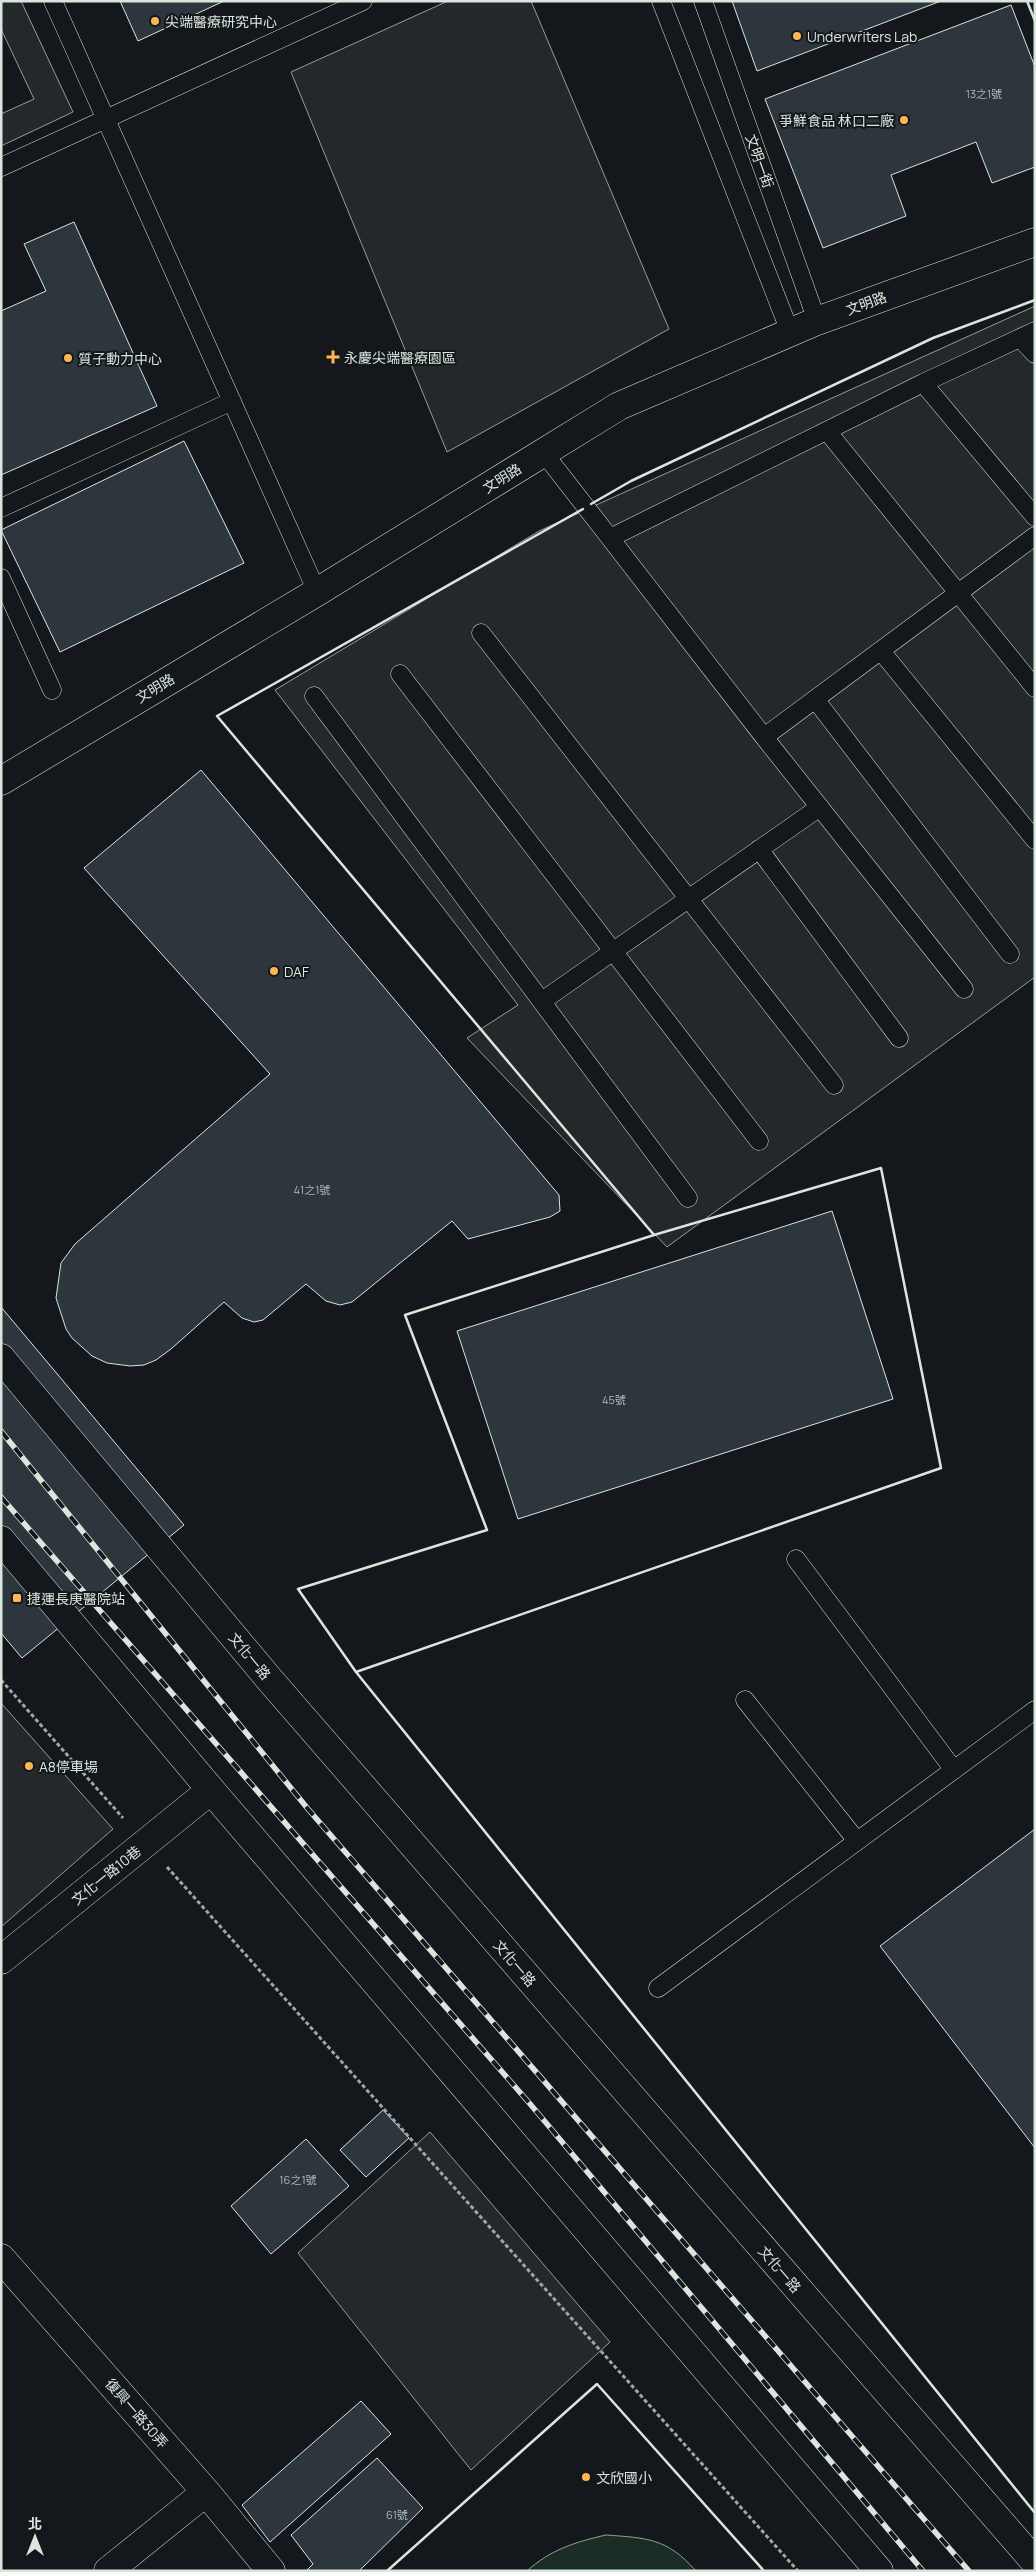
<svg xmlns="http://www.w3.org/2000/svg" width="1036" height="2572" font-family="Manrope,'Noto Sans TC',sans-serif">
<rect width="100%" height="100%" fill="#14181c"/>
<path fill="#1a2d24" stroke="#939e99" d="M606,2535C647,2538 667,2538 696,2571H527C550,2550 575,2542 606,2535Z"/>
<path fill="#24282b" stroke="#939e99" d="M1,1H21L73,112L1,146V114L34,99L1,29Z
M448,1H531L669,329L447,452L291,72Z
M1035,306V977L667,1247L467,1038L518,1005L275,690L539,531Z
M1,1703L113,1829L1,1927Z
M430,2132L610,2342L471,2470L298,2253Z"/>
<path fill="#2c363c" stroke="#d8e6dc" d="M120,1H224L138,41Z
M732,1H941L757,71Z
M1011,5L1035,67V167L992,183L976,142L891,175L906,216L823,248L765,99Z
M74,222L157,406L1,475V311L46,291L24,244Z
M184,441L244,563L60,652L1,530Z
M201,770L559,1195L560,1211L550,1217L468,1239L452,1221L352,1302L340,1305L326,1301L306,1284L263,1320L254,1322L242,1318L224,1302L171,1349L156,1360L144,1365L130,1366L107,1363L92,1356L72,1338L66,1329L56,1298L61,1263L75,1244L270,1074L84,868Z
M832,1211L893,1399L518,1519L457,1331Z
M1,1307L184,1525L22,1658L1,1633Z
M1035,1829V2148L880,1946Z
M383,2110L409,2138L366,2177L340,2150Z
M306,2139L349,2186L271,2254L231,2206Z
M361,2401L391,2434L270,2542L242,2505Z
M377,2458L423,2508L359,2571H306L313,2564L291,2535Z"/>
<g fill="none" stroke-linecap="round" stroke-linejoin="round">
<g stroke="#d8e6dc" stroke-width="19">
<path id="lane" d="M53,1L317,592
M661,1L790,332
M703,1L817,321
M1,167L363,1
M1020,338L1035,354
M923,383L1035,517
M827,431L1035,688
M543,452L610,538
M1,508L232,401
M1,578L52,690
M481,633L834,1085
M881,651L1035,840
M400,674L759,1141
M314,696L688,1198
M815,699L1010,954
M764,737L1035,536
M759,849L899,1038
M964,989L764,737L610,538L923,383L1035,331
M542,1001L820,807
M796,1559L954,1770
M745,1700L857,1841
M658,1988L1035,1710"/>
</g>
<g stroke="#d8e6dc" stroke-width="29">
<path id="street" d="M1,1960L211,1790
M1,2258L206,2492L271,2571
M108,2571L206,2492"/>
</g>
<g stroke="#d8e6dc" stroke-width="29">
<path id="secondary" d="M1,781L317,592L619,406L817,321L1035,242
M1,1358L270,1680L1035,2562
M1,1540L211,1790L879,2571"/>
</g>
<path stroke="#9da8a2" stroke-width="3" stroke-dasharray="4 2.5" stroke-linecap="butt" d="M1,1680L123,1818
M167,1867L798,2571"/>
<use href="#lane" stroke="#14181c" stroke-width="18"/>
<use href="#street" stroke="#14181c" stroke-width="28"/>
<use href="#secondary" stroke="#14181c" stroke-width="28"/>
<g stroke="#d8e6dc" stroke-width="5.5">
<path id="rail" d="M1,1431L308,1809L969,2571
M1,1497L531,2105L923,2571"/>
</g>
<use href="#rail" stroke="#14181c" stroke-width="4" stroke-dasharray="11" stroke-linecap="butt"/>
<path stroke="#d8e6dc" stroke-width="2.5" d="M1027,1L1035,21
M591,504L631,481L933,338L1035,300
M583,509L217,716L654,1235L881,1168L941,1468L356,1672L1035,2513
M881,1168L941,1468L356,1672L298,1589L487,1530L405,1315L654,1235Z
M387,2571L597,2384L764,2571"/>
</g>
<g fill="#ffb74d" stroke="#14181c" stroke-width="2">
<circle cx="155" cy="21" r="5"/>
<circle cx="797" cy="36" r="5"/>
<circle cx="904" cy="120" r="5"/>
<path d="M330.5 349.5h5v5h5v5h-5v5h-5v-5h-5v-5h5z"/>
<circle cx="68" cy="358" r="5"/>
<circle cx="274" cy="971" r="5"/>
<rect x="12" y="1593" width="10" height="10" rx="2.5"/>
<circle cx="29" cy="1766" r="5"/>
<circle cx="586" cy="2477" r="5"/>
</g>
<g text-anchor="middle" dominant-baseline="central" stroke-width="4" stroke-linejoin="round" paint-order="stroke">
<g font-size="11" fill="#adbab4">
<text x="984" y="93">13之1號</text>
<text x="312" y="1189">41之1號</text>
<text x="614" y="1399">45號</text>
<text x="298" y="2179">16之1號</text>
<text x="397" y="2514">61號</text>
</g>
<g font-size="14" fill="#d8e6dc" stroke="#14181c" text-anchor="start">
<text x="165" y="21">尖端醫療研究中心</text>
<text x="807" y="36">Underwriters Lab</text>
<text x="894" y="120" text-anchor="end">爭鮮食品 林口二廠</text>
<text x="344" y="357">永慶尖端醫療園區</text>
<text x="78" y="358">質子動力中心</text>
<text x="284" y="971">DAF</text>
<text x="27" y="1598">捷運長庚醫院站</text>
<text x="39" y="1766">A8停車場</text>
<text x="596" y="2477">文欣國小</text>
</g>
<g font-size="14" fill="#d8e6dc" stroke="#14181c">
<text transform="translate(760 161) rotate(70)">文明一街</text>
<text transform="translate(866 303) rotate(-20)">文明路</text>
<text transform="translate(502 478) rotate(-32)">文明路</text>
<text transform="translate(155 688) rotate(-31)">文明路</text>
<text transform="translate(250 1656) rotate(50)">文化一路</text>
<text transform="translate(106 1875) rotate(-39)">文化一路10巷</text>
<text transform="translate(515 1963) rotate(49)">文化一路</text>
<text transform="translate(780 2269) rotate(49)">文化一路</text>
<text transform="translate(137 2413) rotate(49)">復興一路30弄</text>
</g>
</g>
<rect width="1036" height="2572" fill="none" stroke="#d8e6dc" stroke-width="5"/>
<g transform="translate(35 2537)" stroke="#14181c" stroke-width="4" paint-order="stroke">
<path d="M0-4L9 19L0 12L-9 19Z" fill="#d8e6dc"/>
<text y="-8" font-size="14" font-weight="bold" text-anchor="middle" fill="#d8e6dc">北</text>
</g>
</svg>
